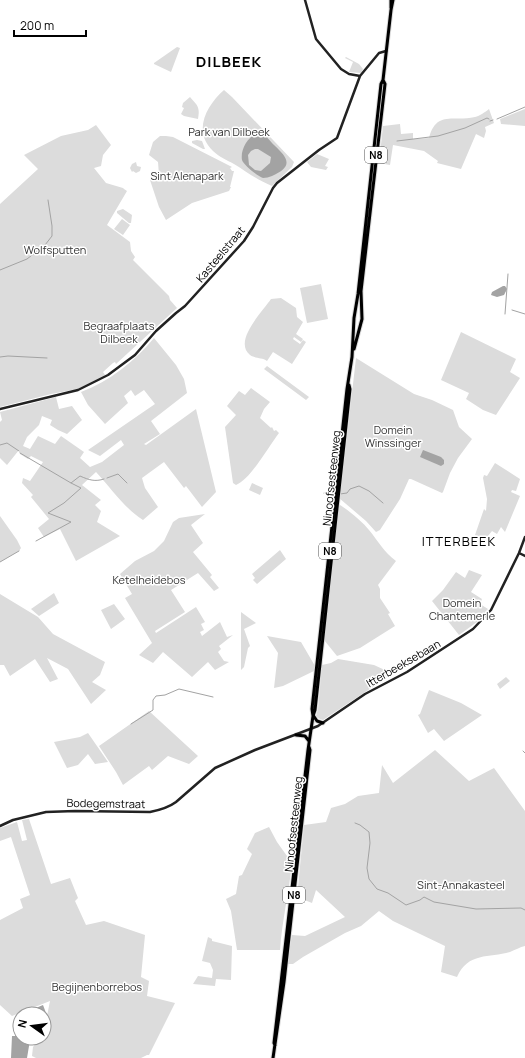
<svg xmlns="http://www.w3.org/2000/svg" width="525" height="1058" font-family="Manrope,sans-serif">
<rect width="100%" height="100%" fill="#fff"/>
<path fill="#dcdcdc" d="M177,47L180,48L171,72L154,64V63Z
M346,57L359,64L363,69L361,73L349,72L353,62L345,58Z
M224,90L232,97L294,162L292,167L272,186C257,180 247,172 234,164C227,160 219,157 213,151C192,131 207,105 224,90Z
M190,97C198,106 200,107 198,119L184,116L181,114L184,108L182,107L183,103Z
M489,109L494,123L485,127L486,131L484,138L476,134L461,169L437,163L438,161L424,151L393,145L390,165L379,163L383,126L400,124L401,134L413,133V139L429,138C436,110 454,122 475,117C480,116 485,112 489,109Z
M525,109V126L501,124L500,119Z
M96,125L111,145L103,155L101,166L94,168L106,183L123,188L124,189L127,191L107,225L130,242L131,251L135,257L133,260L169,296L170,300L177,308L116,364L115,362L113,363L103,372L105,375L78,389L51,394L0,407V204L38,169L24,155L61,136L88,130Z
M160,136H166L173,137L232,167L230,168L232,171H234L230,187H231L229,191L192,203L166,220L159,207L150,180L159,175L158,162L149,155L153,142Z
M197,140L202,141L205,149H203L192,143V141Z
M317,154L329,159L325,166L328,167L326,170L311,167L307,162Z
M136,162L137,166L141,167L140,171L136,173L133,171L132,172L130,168L132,164Z
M123,209L132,215L131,223H129L117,213V211Z
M122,219L130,225L123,235L114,229Z
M321,284L328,319L307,323L300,288Z
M281,298L296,308L297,317L303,322L296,334L303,339L301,342L294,337L293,339L300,344L303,340L306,342L292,364L273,352L267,361C262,357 256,359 250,355C233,341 262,312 271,299Z
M461,332L516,359L510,372L520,378L496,415L483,410L466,399L469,393L441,380Z
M154,338L176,365L184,379L187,393L151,421L160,434L144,444L146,445L196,409L216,492L202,507L186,486L184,488L164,462L142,478L145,488L158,507L143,520C123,507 111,488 96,472L82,485L101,500L95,505L101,511L97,522L120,536L76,561L60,529L44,537L38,528L49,519L31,497L33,495L22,483L23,478L30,481L43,462L31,456L28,459L20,454L19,450L7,465L0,458V422L2,420L0,412L56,397L59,409L72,406L82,420L67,434L58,430L50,425L52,420L42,416L39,425L27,437L23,446L30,449L38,436L55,444L61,436L84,452L80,458L90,467L102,462L124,445L121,440L100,456L88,450L155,404L144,390L135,396L131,390L124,396L128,403L105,424L88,405L81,392C110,381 135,361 154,338Z
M356,358L414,394L432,400L453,410L459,427L472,439L458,458L450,473L443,492L442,493L411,479H409L400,499L380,530L376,532L366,521L339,498L345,454Z
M267,366L309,397L306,400L264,369Z
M251,388L270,402L264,409L260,418L271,428L272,427L274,431L276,430L279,433C269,446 250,480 236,485L233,483L225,427L236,415L227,406L239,391L245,395Z
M495,463L520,479L516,491L512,490L511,492L520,496L505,532L501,527L497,534L492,531L484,541L480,537L475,535L484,509L486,511L487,499L483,478L484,475L487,476Z
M252,483L263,488L260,495L249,490Z
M340,505C348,510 363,522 369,530C378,541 384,552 396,561L378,585L380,589V598L390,613L388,614L395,626L360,648L337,656L324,640L339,506Z
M205,514L191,525L203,543L193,552L212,575L210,577L219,588L214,591L198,573L171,590L185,612L155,631L156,633L196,607L205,622L201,624L204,630L200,632L202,636L220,622L227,637L233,635L219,646L221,649L218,652L224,661L229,662L215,670L208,662L192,677L163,652L153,663L139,655L152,643L125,598L132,594L120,574L135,561L154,551L164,541L173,522L179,518Z
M0,516L17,540L21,548L19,551L0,562Z
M280,550L286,559L257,584L253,580L255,578L252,574Z
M469,570L482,575L471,592L482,599L480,604L488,609L477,622L459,635L432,601L443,590L456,572L465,578Z
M54,593L59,603L39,616L31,609Z
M0,594L38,617L53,634L105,662L100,675L92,682L106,690L91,704L68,669L47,658L58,679L50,682L35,659L10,676L4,665H0Z
M114,604L125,619L111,629L101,610Z
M241,612L256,623L244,629L250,646L248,648L244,667L241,670Z
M267,636L301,642L315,666L314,671L283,686L274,688L278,653Z
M338,659L374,665L387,671L388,677L323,720L320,719L316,716L318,709L322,665L331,663Z
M506,677L510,681L500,689L497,684Z
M429,690L461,703L482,715L444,741L434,729L428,733L418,715L420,714Z
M149,711L198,756L189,764L168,756L152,770L149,766L123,785L116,772L99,746Z
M88,733L108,762L95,764L88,754L78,765L67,768L54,742L80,737Z
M435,750L469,781L494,768L525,811V946C520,947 515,950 510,952C489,958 468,952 457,977L441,972L445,946L393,921L379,911L361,926L345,933L303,957L293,964H287L292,935L305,936L345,917L316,890L312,903L297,897L304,825L326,822L331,808L345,804L358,796L379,793L382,765L393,783Z
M29,819L51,884L70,878L78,898L75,901L86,925L104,921L145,935L141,977L149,981L147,996L175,1003L149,1055H147L141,1058H36L32,1056L33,1047L40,1038H44V1031L50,1001L12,1016L0,1005V920L23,908L20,899L30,895L11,837L0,841V828L17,822L22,841L27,840L22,820Z
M269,827L277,842L292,863C289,892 282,921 280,950H237L231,911L226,899L236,894L239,876L242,875L252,854L247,849L255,833Z
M208,937L212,939V941L232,946L231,980L216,979L215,986L193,984L198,976L212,978L213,970L210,963L202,961Z"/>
<path fill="#a3a3a3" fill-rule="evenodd" d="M260,133C266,135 270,141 274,145C288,158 294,166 272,176C269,177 266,178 263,178C258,177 243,164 242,160C240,149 249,134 260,133ZM255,149H258L271,157L270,163L261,171L255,170L249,165L248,155L251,151Z
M503,286H505L507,289L504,295L497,297L491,295L492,292Z
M423,450L441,457L444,460V464L441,466L420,457Z
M43,1005L46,1013L44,1014H34L31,1010Z
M12,1036H20V1038L30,1040L27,1058H11Z"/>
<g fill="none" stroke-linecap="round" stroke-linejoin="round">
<path stroke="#a3a3a3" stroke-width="1" d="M497,119L525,107
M490,121L493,120
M397,141L438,136L465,128L487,118L489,119
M0,270L27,259L45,245L52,236V226L48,200
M512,310L525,314
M505,314L508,274
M0,357L8,356L47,358
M0,445L7,443L19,451
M20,453L71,483L80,476C89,480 95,482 104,479
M107,478L118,474L127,483
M324,493L330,491L334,492
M340,494L347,493L350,489L359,486L369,491L383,503
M36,541L71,522L48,513L64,503L81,488L71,483
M0,562L19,551
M131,724L153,710V700L156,696L165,695L179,689L213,697
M523,751L525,753
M355,823L360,825L369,832L370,843L367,868L369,879L377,889L388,893L406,905L420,900L424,897L434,902L476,909L521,908L525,910"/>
<g stroke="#dbdbdb" stroke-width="5">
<path id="primary" d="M391,0V8
M354,349L362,319L361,291L385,84L383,80
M313,715L317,721L323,723
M313,716L312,709L347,389L352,357L354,318L358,294L381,84L383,80L391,10L393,0
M296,735L305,736L309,741
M275,1045L274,1043L308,750L313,716L315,710L350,389L349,385
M273,1058L284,982L310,750L309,747"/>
</g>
<path stroke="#222" stroke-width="2.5" d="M305,0L316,39L341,69L349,74L360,76
M0,409L78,390L108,375L135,355L156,331L176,313L185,306L244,241L253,227L273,188L277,183L319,150L337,138L360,76L379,53L386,51
M519,553L525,556
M0,826L13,820L46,812L75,811L150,812C160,810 168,808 176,802L215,768L255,750L318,726L365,694L407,672L473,629L491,610L519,553L525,537"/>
<use href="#primary" stroke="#000" stroke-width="3"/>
</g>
<g text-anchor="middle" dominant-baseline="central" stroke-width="3" stroke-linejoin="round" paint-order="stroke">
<g fill="#fff" stroke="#4c4c4c" stroke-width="1">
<rect x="365" y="147" width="22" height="16" rx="3"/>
<rect x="319" y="543" width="22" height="16" rx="3"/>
<rect x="283" y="887" width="22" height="16" rx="3"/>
</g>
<g font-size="10" font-weight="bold" fill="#000">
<text x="376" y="155">N8</text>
<text x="330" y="551">N8</text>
<text x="294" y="895">N8</text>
</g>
<g font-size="11" fill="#333" stroke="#fff">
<text x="229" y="131">Park van Dilbeek</text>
<text x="187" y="175">Sint Alenapark</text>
<text x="55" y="249">Wolfsputten</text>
<text x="119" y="325">Begraafplaats<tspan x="119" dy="13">Dilbeek</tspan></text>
<text x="393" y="429">Domein<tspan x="393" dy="13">Winssinger</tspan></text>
<text x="149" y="579">Ketelheidebos</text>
<text x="462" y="602">Domein<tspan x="462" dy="13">Chantemerle</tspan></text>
<text x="461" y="884">Sint-Annakasteel</text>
<text x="97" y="986">Begijnenborrebos</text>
</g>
<g font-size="11" fill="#000" stroke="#fff">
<text transform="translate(220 254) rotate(-50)">Kasteelstraat</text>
<text transform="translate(331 478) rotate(-84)">Ninoofsesteenweg</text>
<text transform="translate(403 663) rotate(-30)">Itterbeeksebaan</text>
<text transform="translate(106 803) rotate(1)">Bodegemstraat</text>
<text transform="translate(293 824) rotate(-84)">Ninoofsesteenweg</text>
</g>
<g font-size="13" letter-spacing="1" fill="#000" stroke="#fff">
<text x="459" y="541">ITTERBEEK</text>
</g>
<g font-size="15" font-weight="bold" letter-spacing="1" fill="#000" stroke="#fff">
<text x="229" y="61">DILBEEK</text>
</g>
</g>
<g transform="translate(32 1026) rotate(284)"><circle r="19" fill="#ffffff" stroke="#999999"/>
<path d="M0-3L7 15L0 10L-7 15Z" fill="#000000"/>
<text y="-6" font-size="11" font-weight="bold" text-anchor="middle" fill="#000000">N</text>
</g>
<path d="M14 30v6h72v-6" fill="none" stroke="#000000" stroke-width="2"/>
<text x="20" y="30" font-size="12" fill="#000000" stroke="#ffffff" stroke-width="3" paint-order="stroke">200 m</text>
</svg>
